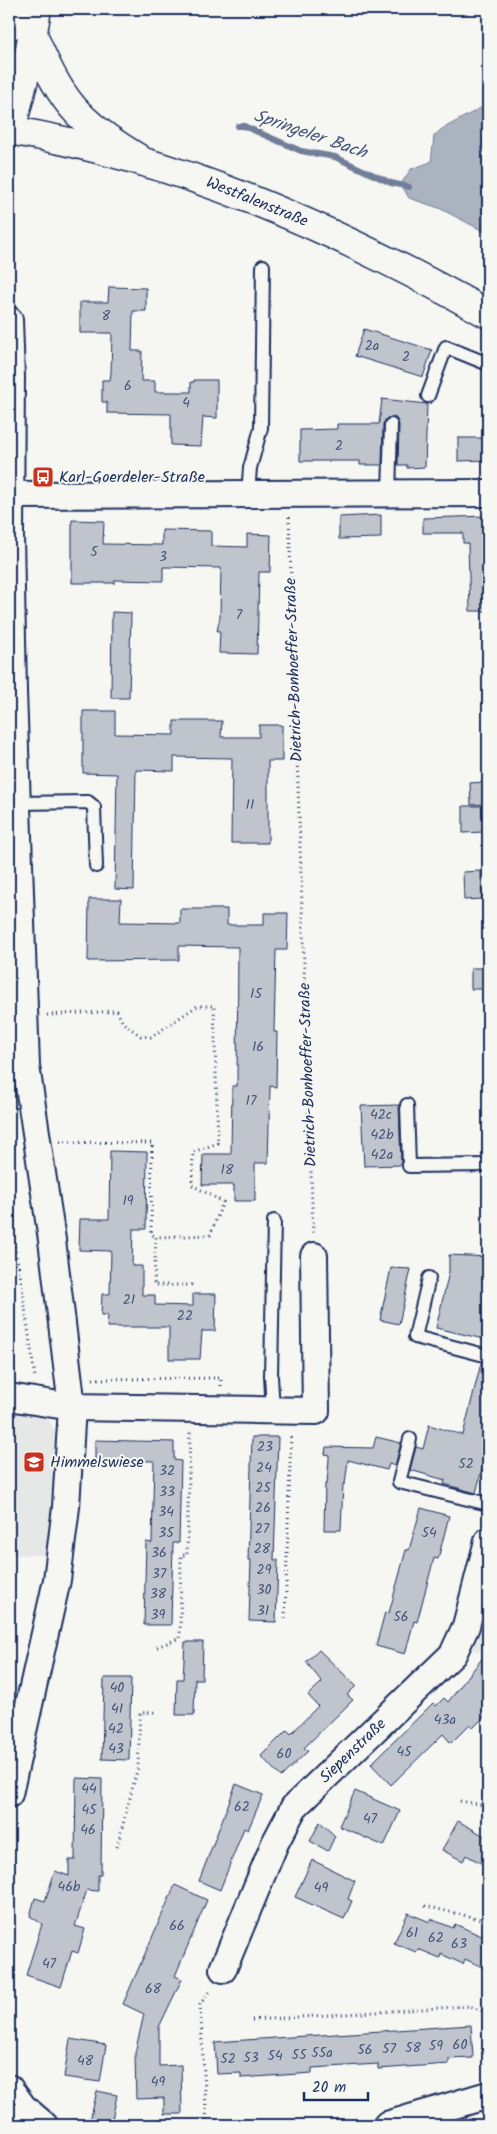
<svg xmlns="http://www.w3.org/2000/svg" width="497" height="2134" font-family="Kalam,sans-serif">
<rect width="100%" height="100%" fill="#f6f6f2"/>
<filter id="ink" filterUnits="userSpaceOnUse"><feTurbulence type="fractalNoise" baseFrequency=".02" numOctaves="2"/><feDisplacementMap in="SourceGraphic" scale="10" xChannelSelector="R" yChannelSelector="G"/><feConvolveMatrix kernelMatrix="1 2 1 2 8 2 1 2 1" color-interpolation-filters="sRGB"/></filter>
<g filter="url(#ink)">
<path fill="#e6e7e7" d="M9,1409L47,1416L59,1440L48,1555H9Z
M488,1596V1654L473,1650Z"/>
<path fill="#abb2c0" stroke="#717e99" d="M488,104V233H487L439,208L409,198L401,184L411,169L431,162L434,136L442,129Z"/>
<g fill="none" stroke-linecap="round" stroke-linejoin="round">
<path stroke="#717e99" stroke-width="6" d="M238,126H244L301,151L335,157L391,183L409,187"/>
</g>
<path fill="#c0c4cd" stroke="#1b2f5e" d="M109,287L146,288V311H133L132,351H142L141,381H155V392H191V382H194V380H217V418L203,417L201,446L171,445V414L107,413V402H102V380H110L111,373L112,333H80V302H108Z
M364,329L432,350L423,377L355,356Z
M382,399L427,404L425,467L407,468V465H398L399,425L396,418L392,417L387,418L383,424L382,465H360V461H300V430L337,429V424H379Z
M458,438H488V460L458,461Z
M381,515V538L339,539V517Z
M488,516V611H470L468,543H463V533H423V518Z
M72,520L104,521L103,544L162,545V530L211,531V546L247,547V534L271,535L270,572H259L257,654L219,653L220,631H217L220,617L221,568L163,567V581L115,580V583H72Z
M112,612L131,613L129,698H111Z
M83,711H115V734L174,735V721H222L221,737H259V725H282V761H268V843H231L232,758L174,757V771L136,770L134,890L115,889L117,774L83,773Z
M488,782V804L471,805L470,783Z
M463,806H482L483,832L463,833Z
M481,871L482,899L464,900L463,872Z
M89,899H121L120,922L180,923V909H227V925H264V913H288L287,950H276L274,1032H277L276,1087L270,1086L268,1163H255V1201H234V1185H202L203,1154H231L232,1086H237L238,947L179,946V960L88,961Z
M471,968H488V989H471Z
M399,1105L401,1165L364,1166L361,1106Z
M110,1151L147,1152L146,1229H133L132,1266H142V1295H155V1305L193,1306V1294H216L215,1331H202L200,1359H169V1327H107L108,1315H101L102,1294H110L111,1251L79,1250L80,1219H109Z
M449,1255L488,1257V1340L436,1328L449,1272Z
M391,1268L411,1269L399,1324L380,1320Z
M481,1363L488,1364V1445L476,1493L444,1484L445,1480L410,1470L416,1447L423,1449L429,1425L463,1435Z
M252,1437H278L274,1560H278L276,1622L249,1621L251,1560H248Z
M376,1437L401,1443L395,1466L389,1464L387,1470L348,1460L345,1484H343L341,1530H324L325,1484H327L329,1459V1455L325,1454L326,1447L373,1448Z
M95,1440L174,1442V1460L181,1461L179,1543H173L171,1625H144L146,1542L152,1543L154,1461L95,1460Z
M421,1508L449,1516L438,1559L434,1558L417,1622L414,1621L405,1654L376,1646L385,1612L389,1613L406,1550H409Z
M185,1642H203L202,1679H195L194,1715H176L177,1679H183Z
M319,1650L356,1686L347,1695L353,1700L304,1748L308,1751L281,1777L261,1756L287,1730L291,1734L318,1706L308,1695L322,1682L306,1662Z
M488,1651V1713L473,1728L470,1724L451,1743L443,1734L391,1785L371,1764L433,1703L436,1706L444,1698L448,1702Z
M104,1678H131L129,1760L102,1759Z
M76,1778L102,1779L101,1875H98V1891L87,1890L75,1926L85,1929L78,1953L72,1951L61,1987L26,1975L42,1924L30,1916L35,1898L45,1901L55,1871L69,1876V1860H75Z
M236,1784L263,1795L248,1830L244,1828L220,1890L199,1881Z
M355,1791L400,1811L384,1846L339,1826Z
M458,1821L488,1838V1867L466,1855L463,1861L442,1850Z
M320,1822L335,1836L328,1851L310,1841Z
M312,1860L355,1881L348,1899L352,1901L344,1919L295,1897Z
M175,1885L207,1900L175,1976L182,1979L159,2027V2066L181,2065L182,2114H164V2098L136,2099L135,2053L144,2014L123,2004Z
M408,1913L430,1922L431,1919L453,1928L455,1924L488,1939V1970L465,1959L463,1964L441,1954L440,1958L418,1949L416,1952L394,1943Z
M471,2025L473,2058L449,2059V2064L378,2069V2064L312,2068V2073L241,2078V2073L217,2074L215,2042Z
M70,2039L106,2045L100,2082L64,2077Z
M97,2091L117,2095L111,2125L90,2121Z"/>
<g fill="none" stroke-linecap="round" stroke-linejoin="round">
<g stroke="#1b2f5e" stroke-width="16">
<path id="service" d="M428,396L446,347L488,364
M248,494L250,468L261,428L263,266
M389,494L391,425
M17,803L88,802L94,807L96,866
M407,1105L409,1166L488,1165
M429,1278L415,1337L488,1356
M273,1410L271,1376L274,1221
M410,1439L399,1482L488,1504"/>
</g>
<g stroke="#1b2f5e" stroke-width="30">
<path id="minor" d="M9,320L11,377L10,536L13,691L26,1066L52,1240L72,1407L66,1507L57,1580L9,1794
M9,495L488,493
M9,1397L72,1407L316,1411L314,1256
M223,1969L275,1843L294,1807L453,1654L466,1626L488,1541
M9,2088L23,2107L44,2125
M387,2125L488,2095"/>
</g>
<g stroke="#1b2f5e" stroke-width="31">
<path id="tertiary" d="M9,26L18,9
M32,32C58,98 77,122 138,158
M11,130L26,71L37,9"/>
</g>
<g stroke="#1b2f5e" stroke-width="31">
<path id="primary" d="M9,130C180,159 337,230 488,314"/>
</g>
<path stroke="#1b2f5e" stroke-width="3" stroke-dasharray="1 4" stroke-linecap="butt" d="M289,517L313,1233
M47,1015L117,1011L123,1023L141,1036L151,1037L197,1006H214L218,1143L193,1152L192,1185L223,1202L210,1235L156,1237L154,1285H196
M60,1142L152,1143L151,1234L156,1237
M9,1222L20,1273L35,1377
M93,1379L221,1378V1386
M285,1618L291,1434
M157,1647L180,1638L181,1555H187L190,1432
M460,1801L488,1806
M117,1847L138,1767L140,1713L157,1712
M425,1906L488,1921
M252,2020L469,2006L488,2013
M207,2125L200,2005L211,1989"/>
<use href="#service" stroke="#f6f6f2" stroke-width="12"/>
<use href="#minor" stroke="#f6f6f2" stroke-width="26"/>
<use href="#tertiary" stroke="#f6f6f2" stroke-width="28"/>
<use href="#primary" stroke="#f6f6f2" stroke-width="28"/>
</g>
</g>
<defs>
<g id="bus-square" transform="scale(1.125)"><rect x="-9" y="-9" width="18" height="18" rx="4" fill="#c8321e" stroke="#f6f6f2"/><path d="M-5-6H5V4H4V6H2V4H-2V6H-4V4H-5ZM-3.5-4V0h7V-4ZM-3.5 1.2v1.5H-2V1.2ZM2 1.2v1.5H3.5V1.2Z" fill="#fff"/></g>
<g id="school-square" transform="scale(1.125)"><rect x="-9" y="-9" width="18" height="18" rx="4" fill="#c8321e" stroke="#f6f6f2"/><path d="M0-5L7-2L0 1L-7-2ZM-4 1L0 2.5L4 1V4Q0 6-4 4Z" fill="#fff"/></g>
</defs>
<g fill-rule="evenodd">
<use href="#bus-square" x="43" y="477"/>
<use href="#school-square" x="34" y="1462"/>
</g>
<g text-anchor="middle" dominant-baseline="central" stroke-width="4" stroke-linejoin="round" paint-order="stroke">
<g font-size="14" fill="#44547a">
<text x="106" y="316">8</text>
<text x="372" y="346">2a</text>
<text x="406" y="357">2</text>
<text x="128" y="386">6</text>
<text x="186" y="403">4</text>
<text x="339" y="446">2</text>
<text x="94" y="552">5</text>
<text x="163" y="557">3</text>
<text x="239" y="615">7</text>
<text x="250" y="805">11</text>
<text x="256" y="994">15</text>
<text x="258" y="1047">16</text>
<text x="251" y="1101">17</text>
<text x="381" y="1115">42c</text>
<text x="382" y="1135">42b</text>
<text x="382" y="1155">42a</text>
<text x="227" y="1170">18</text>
<text x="128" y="1201">19</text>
<text x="129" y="1300">21</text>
<text x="185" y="1316">22</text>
<text x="265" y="1447">23</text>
<text x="466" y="1464">52</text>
<text x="264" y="1468">24</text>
<text x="167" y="1471">32</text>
<text x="263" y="1488">25</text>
<text x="167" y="1492">33</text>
<text x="263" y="1508">26</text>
<text x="166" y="1512">34</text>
<text x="262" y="1529">27</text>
<text x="166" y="1533">35</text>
<text x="429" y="1533">54</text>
<text x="262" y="1549">28</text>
<text x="159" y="1553">36</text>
<text x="264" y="1570">29</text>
<text x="159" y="1574">37</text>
<text x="264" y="1590">30</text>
<text x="158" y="1594">38</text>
<text x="263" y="1611">31</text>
<text x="158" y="1615">39</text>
<text x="401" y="1617">56</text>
<text x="117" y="1688">40</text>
<text x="117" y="1709">41</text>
<text x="445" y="1720">43a</text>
<text x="116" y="1729">42</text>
<text x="116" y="1749">43</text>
<text x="404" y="1752">45</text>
<text x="284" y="1754">60</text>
<text x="89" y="1789">44</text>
<text x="242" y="1807">62</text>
<text x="89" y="1810">45</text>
<text x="370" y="1819">47</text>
<text x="88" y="1830">46</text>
<text x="69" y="1887">46b</text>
<text x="321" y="1888">49</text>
<text x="177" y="1926">66</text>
<text x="412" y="1933">61</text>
<text x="436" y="1938">62</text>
<text x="459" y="1944">63</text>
<text x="49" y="1964">47</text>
<text x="153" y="1989">68</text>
<text x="460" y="2045">60</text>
<text x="436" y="2046">59</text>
<text x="413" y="2048">58</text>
<text x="389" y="2049">57</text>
<text x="365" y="2050">56</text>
<text x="322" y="2053">55a</text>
<text x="299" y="2055">55</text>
<text x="275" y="2056">54</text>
<text x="251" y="2058">53</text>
<text x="228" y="2059">52</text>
<text x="85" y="2061">48</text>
<text x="158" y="2082">49</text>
</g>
<g font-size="16" fill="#1b2f5e" stroke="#f6f6f2">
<text transform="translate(257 202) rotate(22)">Westfalenstraße</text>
<text transform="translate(294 670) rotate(-92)">Dietrich-Bonhoeffer-Straße</text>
<text transform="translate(308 1075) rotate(-92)">Dietrich-Bonhoeffer-Straße</text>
<text transform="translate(353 1751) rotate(-44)">Siepenstraße</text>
</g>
<g font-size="16" fill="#1b2f5e" stroke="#f6f6f2" text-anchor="start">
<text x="59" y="477">Karl-Goerdeler-Straße</text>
<text x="50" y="1462">Himmelswiese</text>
</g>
<g font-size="18" font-style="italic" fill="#46567b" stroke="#f6f6f2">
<text transform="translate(310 135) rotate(19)">Springeler Bach</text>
</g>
</g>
<rect width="497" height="2134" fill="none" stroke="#f6f6f2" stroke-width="30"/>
<rect x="15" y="15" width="467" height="2104" fill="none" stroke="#1b2f5e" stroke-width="2" filter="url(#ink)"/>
<path d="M304 2092v8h64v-8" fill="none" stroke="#1b2f5e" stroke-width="2.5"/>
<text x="312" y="2092" font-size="15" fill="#1b2f5e" stroke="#f6f6f2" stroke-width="4" paint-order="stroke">20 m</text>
</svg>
